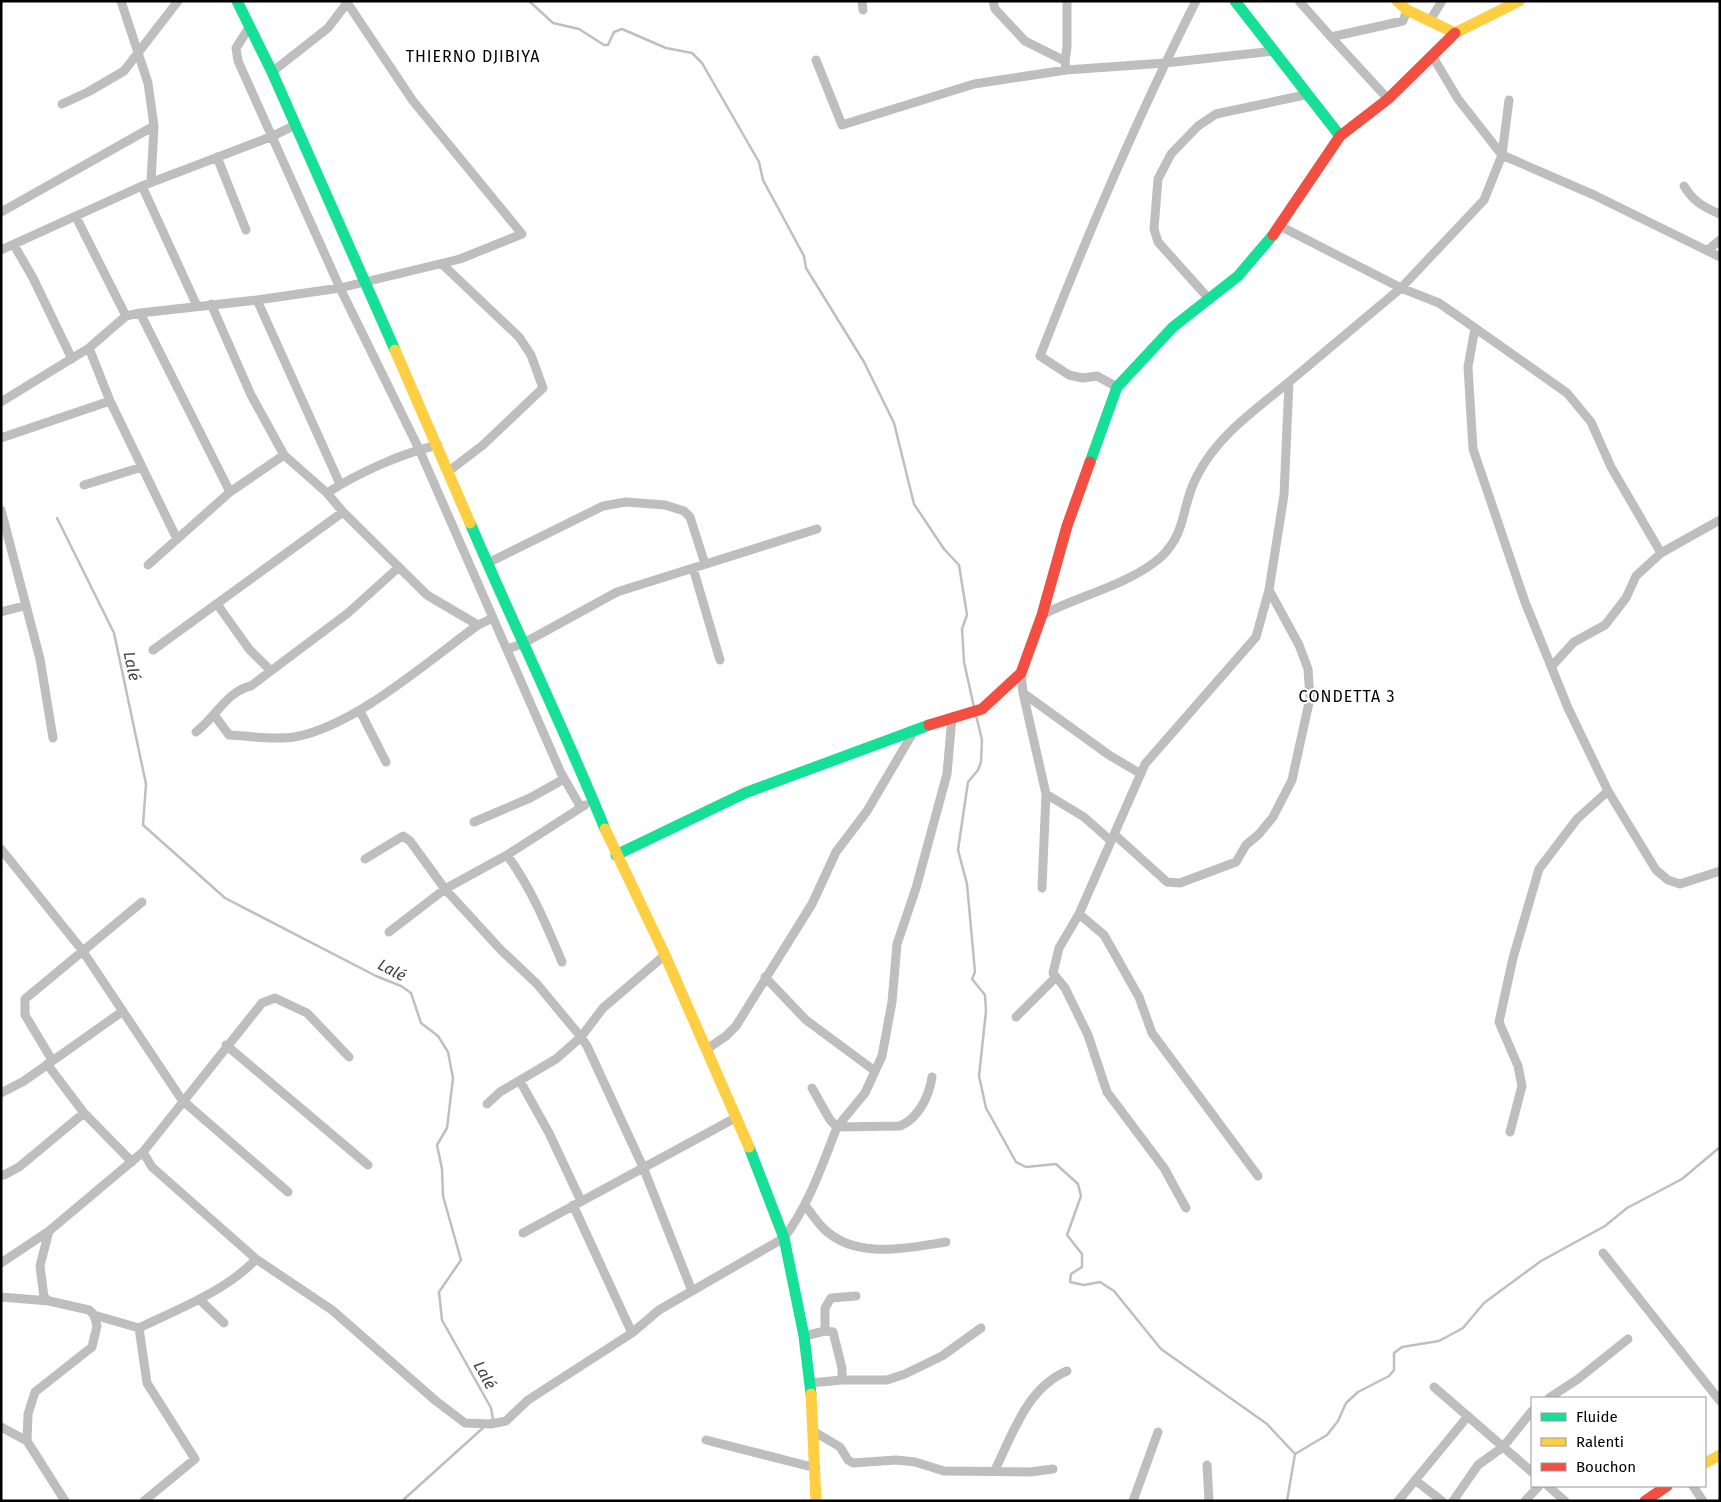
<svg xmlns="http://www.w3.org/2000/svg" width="1721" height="1502" font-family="'Fira Sans',sans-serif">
<rect width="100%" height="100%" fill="#fff"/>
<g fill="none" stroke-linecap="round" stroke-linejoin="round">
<path stroke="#bfbfbf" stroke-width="2.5" d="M529,1L553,23L579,29L604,45H608L614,32L622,29L666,48L692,53L702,63L759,162L763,180L804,256L806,268L864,362L894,423L914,504L944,549L959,565L967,615L962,629L964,662L974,707
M57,518L114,633L146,784L143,825L225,898L376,976L401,986L411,993L421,1023L438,1036L448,1052L453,1078L447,1128L437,1145L442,1169L443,1196L461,1260L439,1292L442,1320L491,1408L493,1419L489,1421
M976,715L982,740L981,762L978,770L968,782L958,850L967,884L975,972L972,979L985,995L986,1011L979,1076L986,1108L1016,1162L1026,1167L1056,1164L1078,1184L1081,1196L1067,1235L1082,1254V1267L1071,1274L1070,1282L1084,1285L1100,1282L1114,1291L1161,1349L1267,1424L1295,1454
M402,1501L484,1427
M1287,1501L1295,1454L1327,1435L1338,1421L1346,1403L1358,1392L1389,1376L1394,1370V1353L1402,1347L1439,1341L1463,1328L1484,1303L1541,1261L1605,1226L1627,1208L1682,1179L1720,1147"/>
<path stroke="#bebebe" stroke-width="9" d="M121,1L148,83L154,126L151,182
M862,1L863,10
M993,1L995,9L1025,41L1065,61L1066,70
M1299,1L1331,37L1403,21L1407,10
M1429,22L1442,1
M250,26L236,48L238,61L340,288L419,449L561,773L580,806
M1331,37L1388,99
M1433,57L1458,99L1502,155L1594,195L1720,257
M816,60L842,125L974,84L1066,70L1165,63L1275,51
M1065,61L1067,47V1
M272,72L328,28L347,3
M62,104L88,92L124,71L178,1
M217,157L246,230
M142,186L197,306
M1684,186C1693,201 1703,207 1720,214
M1,212L154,126
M76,217L126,316
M1280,226L1401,288L1439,303L1475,328L1468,367L1473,449L1525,602L1568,708L1608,791L1656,870L1668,880L1680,884L1720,871
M14,245L33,278L72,359
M1,250L142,186L273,136L295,125
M1708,250L1720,240
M442,264L519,337L531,355L543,388L483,445L449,471
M257,300L340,484
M1210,300L1158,242L1154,229L1158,179L1171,154L1198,126L1216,114L1305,95
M211,304L251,395L284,455L327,493L343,512L427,595L478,625L493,618
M140,313L230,492
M1475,328L1567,393L1591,422L1611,467L1661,553
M89,348L110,401L177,539
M1117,387L1097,376L1083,378L1069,375L1040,356C1087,235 1138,116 1196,1
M1,402L89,348L126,316L140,313L257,300L340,288L460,259L522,234L413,101L346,1
M1,438L110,401
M84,485L142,467
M327,493C358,473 402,453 438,445
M1,510L40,659L53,738
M488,563L603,506L626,502L665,505L684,511L690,517L705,564
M148,565L230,492L284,455
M693,568L720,660
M217,604L249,649L271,671
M1,612L24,606
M1042,615C1078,596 1131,584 1161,557C1188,531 1181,505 1197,476C1217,436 1255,410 1289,382
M507,649L522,644L617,592L817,529
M153,650L343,512
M1552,666L1574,642L1605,625L1626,598L1636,576L1661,553L1720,520
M1021,673L1023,693L1046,794L1084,817L1111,841
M1023,693L1109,755L1141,774
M360,711L386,762
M215,716L229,735C249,736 273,740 294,737C354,727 428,661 478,625
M196,732C216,717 227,691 251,686L348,613L399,567
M474,822L530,798L564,779
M1115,835L1167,882L1180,883L1236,862L1246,845L1259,834L1273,817L1292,780L1310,698L1308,669L1299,645L1269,590
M1,849L82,950L182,1100L288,1192
M507,855C531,888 546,924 562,962
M365,859L403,836L410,841L445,889L500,949L537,984L581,1037L587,1046L643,1167L692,1291
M1042,888L1046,794
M1079,914L1104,935L1139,997L1152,1033L1258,1176
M389,932L445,889L507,855L585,805
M765,977L806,1020L875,1071
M1016,1017L1055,978
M226,1045L368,1165
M707,1049L726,1036L736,1026L812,904L836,852L867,811L914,731
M349,1057L307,1013L275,998L262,1003L143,1152L152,1167L256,1259L332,1310L436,1401L465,1423L491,1424L506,1421L528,1400L632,1333L659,1310L784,1238C809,1204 822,1166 837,1127L900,1126C919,1118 929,1096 932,1077
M52,1060L25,1015V999L142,902
M47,1064L84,1113L132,1162
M520,1081L549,1133L581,1201
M812,1088L830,1120L837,1127L865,1093L882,1056L892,1002L897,944L916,888L947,774L952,717
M1,1093L24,1081L123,1011
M487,1104L500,1092L556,1059L581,1037L603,1008L665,955
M1510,1132L1522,1086L1518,1066L1499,1022L1513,958L1539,869L1577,819L1608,791
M4,1175L19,1167L84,1113
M573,1205L632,1333
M805,1205C811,1213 817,1222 824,1229C856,1260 908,1248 946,1242
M1186,1208L1164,1168L1107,1092L1088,1035L1065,988L1053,973L1059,948L1079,914L1145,764L1256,637L1269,590L1284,495L1289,382L1401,288L1484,200L1502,155L1509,100
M523,1233L737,1117
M1603,1253L1720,1401
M1,1263L49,1231
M1,1297L49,1301
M199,1299L224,1323
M94,1315L139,1328C176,1310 228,1290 256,1259
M139,1328L147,1383L195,1459L144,1501
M825,1331V1308L831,1298L856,1296
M804,1336L825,1331L833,1332L842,1368V1380
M810,1383L842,1380H887L905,1374L942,1356L981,1328
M1434,1387L1532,1472
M1549,1398L1578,1379L1628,1339
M1,1427L27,1441
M813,1431L840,1447L848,1460L853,1463L896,1460L915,1462L944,1471L1030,1472L1053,1469
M706,1440L816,1468
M1207,1465L1209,1501
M995,1470C1013,1433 1027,1388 1067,1371
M1415,1480L1442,1501
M1548,1486L1565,1501
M1693,1486L1703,1501
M65,1501L27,1441L28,1414L35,1392L92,1347L97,1326L94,1315L89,1310L49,1301L44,1297L40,1266L49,1231L143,1152
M1133,1501L1158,1432
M1398,1501L1468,1416
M1453,1501L1478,1465L1503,1447L1532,1411
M1525,1501L1539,1486"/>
<path stroke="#16e098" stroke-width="11" d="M237,1L272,72L395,350
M1235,1L1340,136
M1090,462L1117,387L1173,327L1238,276L1273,235
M470,523C514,626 563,726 605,829
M616,855L745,793L929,725
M749,1147L784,1238L804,1336L811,1394"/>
<path stroke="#ffcf43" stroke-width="11" d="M1397,1L1407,10L1455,33L1519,1
M395,350L470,523
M605,829L665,955L749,1147
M811,1394L816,1501
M1705,1463L1720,1455"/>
<path stroke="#f24e42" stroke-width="11" d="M1273,235L1340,136L1388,99L1455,33
M929,725L982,709L1021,673L1042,615L1067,526L1090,462
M1645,1501L1667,1486"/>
</g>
<g text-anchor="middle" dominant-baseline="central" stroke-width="4" stroke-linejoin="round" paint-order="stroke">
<g font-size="16" letter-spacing="1" fill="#000" stroke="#fff">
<text x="473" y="56">THIERNO DJIBIYA</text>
<text x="1347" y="696">СONDETTA 3</text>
</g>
<g font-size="16" font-style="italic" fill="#444" stroke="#fff">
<text transform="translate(132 666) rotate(78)">Lalé</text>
<text transform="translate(392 970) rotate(28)">Lalé</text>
<text transform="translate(485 1375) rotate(61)">Lalé</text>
</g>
</g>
<rect width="1721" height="1502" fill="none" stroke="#000000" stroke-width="5"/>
<rect x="1531" y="1397" width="175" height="90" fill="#ffffff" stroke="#999999"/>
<rect x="1541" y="1413" width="25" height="8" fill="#16e098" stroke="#999999"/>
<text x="1576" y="1422" font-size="15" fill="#000000">Fluide</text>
<rect x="1541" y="1438" width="25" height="8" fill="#ffcf43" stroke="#999999"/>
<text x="1576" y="1447" font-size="15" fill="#000000">Ralenti</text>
<rect x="1541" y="1463" width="25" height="8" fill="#f24e42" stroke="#999999"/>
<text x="1576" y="1472" font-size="15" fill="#000000">Bouchon</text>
</svg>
